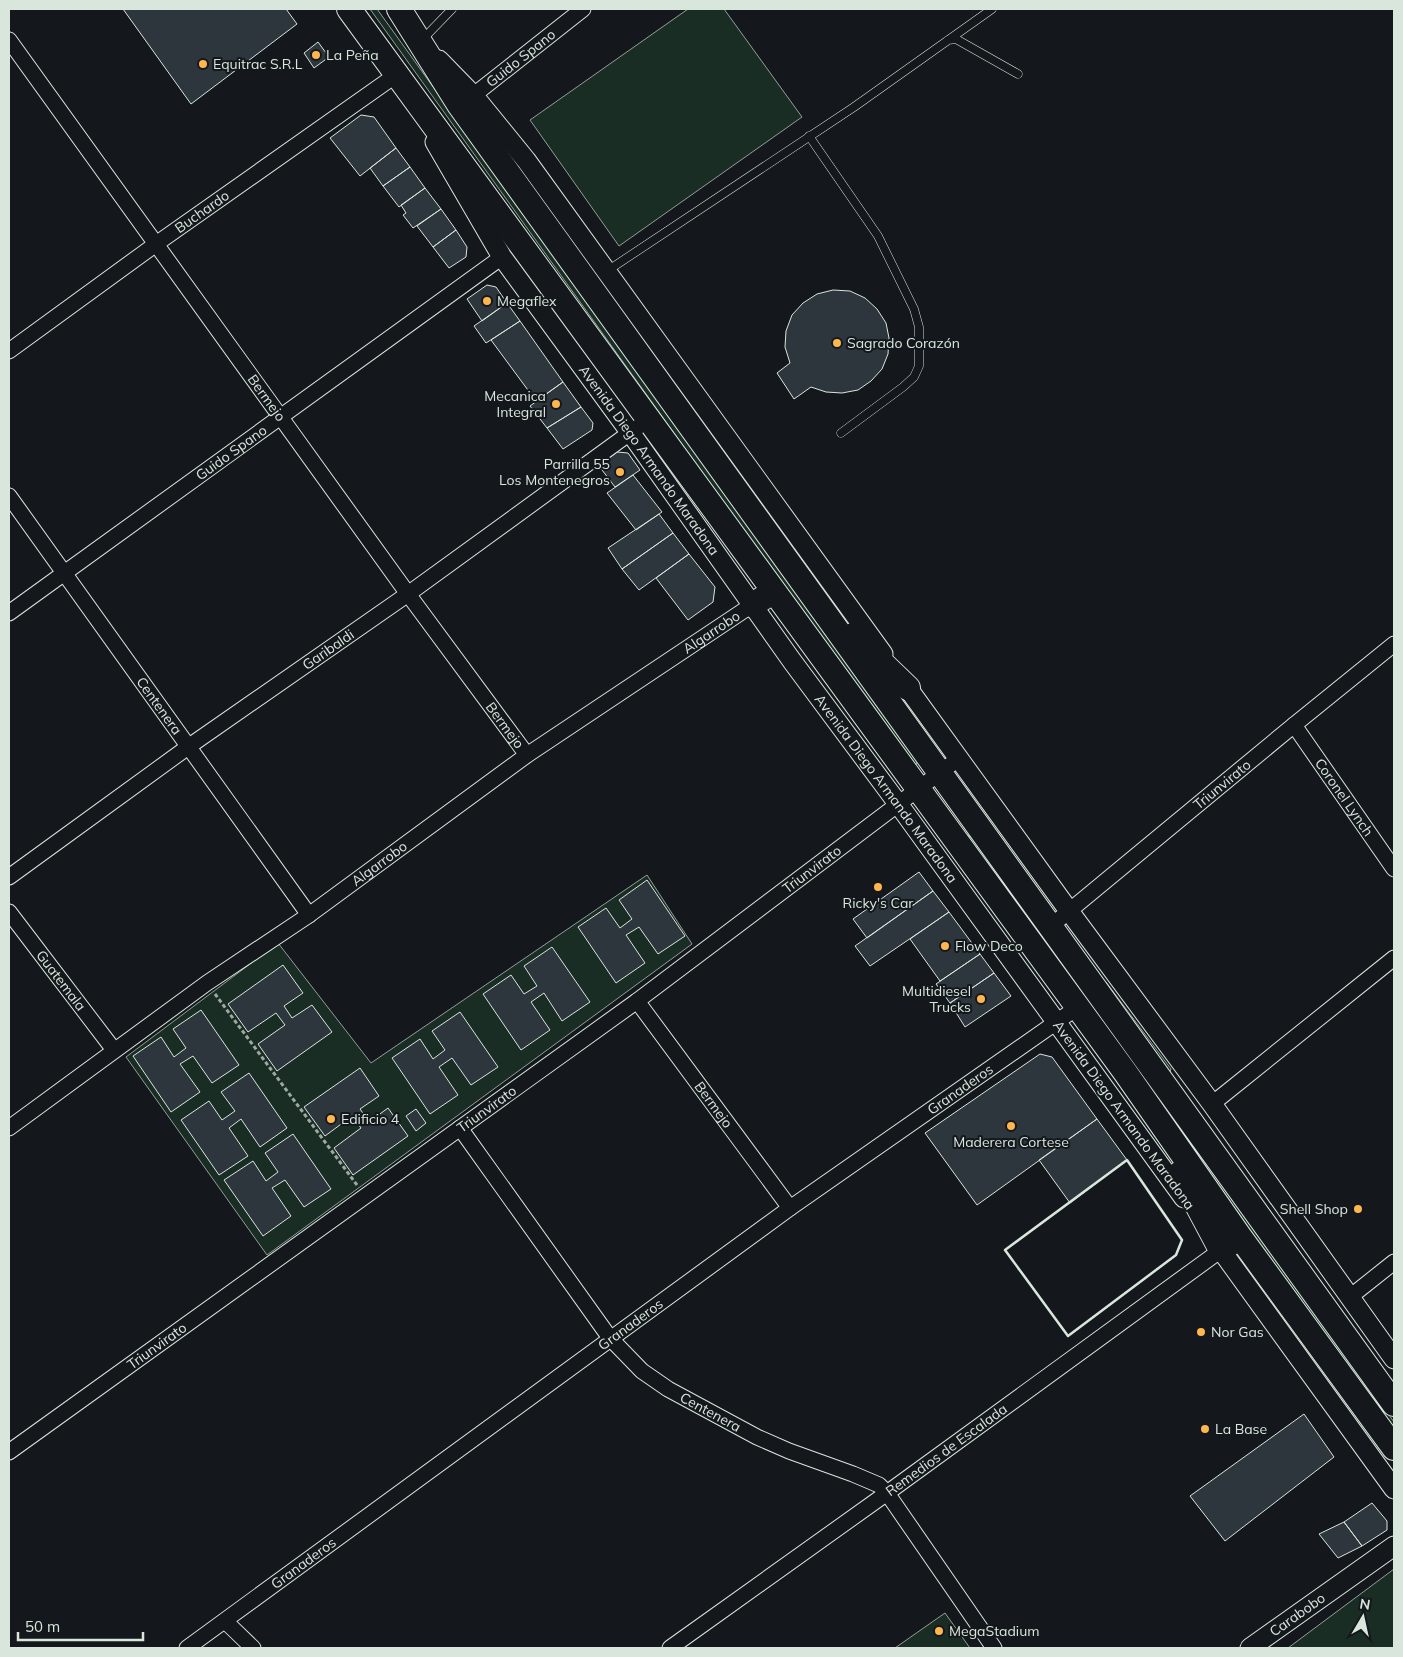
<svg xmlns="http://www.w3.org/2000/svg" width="1403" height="1657" font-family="Mulish,sans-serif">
<rect width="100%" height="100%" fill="#14181c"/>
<path fill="#1a2d24" stroke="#939e99" d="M370,9H377L918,760L916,765H912Z
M688,9H724L802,117L619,246L530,120Z
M496,134L673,379L669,384L503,149Z
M955,825L974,840L1394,1422V1431Z
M647,875L692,944L267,1255L126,1057L278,943L371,1063Z
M1106,982L1171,1069L1170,1072L1169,1073L1105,984Z
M1394,1569V1648H1288Z
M945,1613L970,1648H895Z"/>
<path fill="#2c363c" stroke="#d8e6dc" d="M123,9H286L297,24L191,104Z
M318,42L329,57L314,68L304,53Z
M361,115L374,117L396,148L360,176L330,138Z
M396,148L410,167L383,186L370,168Z
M410,167L425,188L399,207L383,186Z
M425,188L441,209L413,228L403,215L406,213L401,205Z
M441,209L456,230L433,247L417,226Z
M456,230L467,247L466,257L449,268L433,247Z
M487,285L496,287L507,303L482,321L467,299Z
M833,290L850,291L865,298L877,309L886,323L889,338L888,354L882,369L871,381L858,390L842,393L826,392L811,387L794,399L777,373L790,363L785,347L786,331L792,315L803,303L817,294Z
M507,303L520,321L486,343L474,326Z
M520,321L563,382L536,401L491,340Z
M563,382L581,407L547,428L530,406Z
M581,407L593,423L592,430L563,449L547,428Z
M617,452L628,453L640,470L615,487L599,466Z
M633,475L662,512L636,530L607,493Z
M659,514L673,533L622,569L608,548Z
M673,533L689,554L639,590L622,569Z
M689,554L715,587L713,602L688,620L656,578Z
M919,872L933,891L867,938L853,919Z
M647,880L685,936L658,954L639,927L626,935L645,963L616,983L578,927L606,908L620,928L632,919L619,900Z
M933,891L949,912L870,966L855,946Z
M949,912L980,954L940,981L910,939Z
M552,947L590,1002L562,1021L544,993L531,1002L550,1030L521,1050L483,994L511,975L524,994L537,986L524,966Z
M980,954L994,973L950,1003L936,984Z
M283,965L303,993L284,1006L292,1018L312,1005L332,1032L277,1071L258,1044L285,1025L276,1013L248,1032L228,1004Z
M994,973L1011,996L965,1027L950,1003Z
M201,1010L239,1065L212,1083L193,1056L180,1064L200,1092L171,1112L133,1056L161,1037L174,1057L186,1048L173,1029Z
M460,1012L498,1067L471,1085L452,1058L439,1067L458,1095L430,1114L392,1058L420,1039L433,1059L445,1050L432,1031Z
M1040,1054L1052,1057L1097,1119L977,1205L925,1133Z
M360,1068L379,1096L360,1109L369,1122L388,1108L408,1136L353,1175L334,1148L361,1128L352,1116L325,1136L304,1107Z
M249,1073L287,1128L260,1147L241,1119L229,1128L248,1156L219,1175L181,1120L209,1101L222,1120L235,1111L221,1092Z
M416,1109L426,1123L416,1131L406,1116Z
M1097,1119L1127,1160L1070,1203L1039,1160Z
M293,1134L331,1189L304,1207L285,1180L272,1188L291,1216L263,1236L224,1180L253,1161L266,1181L278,1172L265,1153Z
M1304,1414L1334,1457L1225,1541L1190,1496Z
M1372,1503L1387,1521V1530L1362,1546L1344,1522Z
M1344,1522L1362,1546L1338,1558L1319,1534Z"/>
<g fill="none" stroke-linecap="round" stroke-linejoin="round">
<g stroke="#d8e6dc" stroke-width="9">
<path id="service" d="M422,40L452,9
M948,40L956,39L1018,74
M809,136L878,236L914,309L919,327V366L914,377L903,387L841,433
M607,271L854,107L992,9"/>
</g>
<g stroke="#d8e6dc" stroke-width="17">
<g id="minor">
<path id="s1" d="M9,40L408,594L527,755"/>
<path id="s2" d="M465,102L583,9"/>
<path id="s3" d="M9,351L156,244L396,75"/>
<path id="s4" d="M9,496L309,915"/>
<path id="s5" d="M9,613L502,257"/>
<path id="s6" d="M1294,725L1394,869"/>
<path id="s7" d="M9,877L188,747L408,594L638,427"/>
<path id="s8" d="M9,912L114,1050"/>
<path id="s9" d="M1051,926L1294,725L1394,644"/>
<path id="s10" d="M637,1001L790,1208"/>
<path d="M1212,1104L1394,958"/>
<path id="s11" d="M9,1128L207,983L309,915L527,755L752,605"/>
<path id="s12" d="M460,1128L610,1338L642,1371L668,1389L757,1437L789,1451L853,1474L879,1485L887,1493L994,1648"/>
<path d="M1350,1297L1394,1262"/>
<path id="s13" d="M9,1452L637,1001L958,759"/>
<path d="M225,1621L253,1648"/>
<path id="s14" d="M187,1648L790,1208L1078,1007"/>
<path id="s15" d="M670,1648L887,1493L1221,1250"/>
</g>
</g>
<g stroke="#d8e6dc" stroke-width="21">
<g id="tertiary">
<path d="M439,60L474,96L526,160L883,654"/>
<path id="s16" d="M435,142L502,257L630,432L792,661L899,805L1184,1198"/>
<path d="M899,676L1069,911L1212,1104L1394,1359"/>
<path d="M1213,1239L1394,1489"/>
<path id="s17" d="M1250,1648L1394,1546"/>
</g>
</g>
<g stroke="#d8e6dc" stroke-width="26">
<path id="primary" d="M349,9L1125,1072L1240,1237L1394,1448
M399,9L460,106L1394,1404
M752,605L773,592
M853,635L908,688
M1180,1173L1221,1250L1240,1237"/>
</g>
<path stroke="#9da8a2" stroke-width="3" stroke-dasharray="4 2.5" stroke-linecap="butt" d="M215,994L357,1185"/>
<use href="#service" stroke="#14181c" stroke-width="8"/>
<use href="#minor" stroke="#14181c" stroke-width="15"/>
<use href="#tertiary" stroke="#14181c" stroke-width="19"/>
<use href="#primary" stroke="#14181c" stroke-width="24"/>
<path stroke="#d8e6dc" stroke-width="2.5" d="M1127,1160L1182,1240L1176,1255L1068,1336L1005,1250Z"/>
</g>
<g fill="#ffb74d" stroke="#14181c" stroke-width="2">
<circle cx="316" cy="55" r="5"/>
<circle cx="203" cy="64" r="5"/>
<circle cx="487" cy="301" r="5"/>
<circle cx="837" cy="343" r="5"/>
<circle cx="556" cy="404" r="5"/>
<circle cx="620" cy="472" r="5"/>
<circle cx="878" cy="887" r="5"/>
<circle cx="945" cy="946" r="5"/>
<circle cx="981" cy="999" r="5"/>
<circle cx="331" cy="1119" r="5"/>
<circle cx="1011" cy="1126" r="5"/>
<circle cx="1358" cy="1209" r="5"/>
<circle cx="1201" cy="1332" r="5"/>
<circle cx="1205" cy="1429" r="5"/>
<circle cx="939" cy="1631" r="5"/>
</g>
<g text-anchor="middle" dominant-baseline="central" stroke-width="4" stroke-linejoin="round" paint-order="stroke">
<g font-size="14" fill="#d8e6dc" stroke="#14181c" text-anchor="start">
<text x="326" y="55">La Peña</text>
<text x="213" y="64">Equitrac S.R.L</text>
<text x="497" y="301">Megaflex</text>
<text x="847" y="343">Sagrado Corazón</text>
<text x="546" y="396" text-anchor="end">Mecanica<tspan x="546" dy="16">Integral</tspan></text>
<text x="610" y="464" text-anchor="end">Parrilla 55<tspan x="610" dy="16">Los Montenegros</tspan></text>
<text x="878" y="903" text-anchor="middle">Ricky's Car</text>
<text x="955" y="946">Flow Deco</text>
<text x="971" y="991" text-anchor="end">Multidiesel<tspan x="971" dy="16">Trucks</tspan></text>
<text x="341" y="1119">Edificio 4</text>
<text x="1011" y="1142" text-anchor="middle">Maderera Cortese</text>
<text x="1348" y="1209" text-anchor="end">Shell Shop</text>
<text x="1211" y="1332">Nor Gas</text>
<text x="1215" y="1429">La Base</text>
<text x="949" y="1631">MegaStadium</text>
</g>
<g font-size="14" fill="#d8e6dc" stroke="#14181c">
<text stroke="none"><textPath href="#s2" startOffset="71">Guido Spano</textPath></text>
<text stroke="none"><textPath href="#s3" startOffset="238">Buchardo</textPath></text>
<text stroke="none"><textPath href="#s1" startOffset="441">Bermejo</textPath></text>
<text stroke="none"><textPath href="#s5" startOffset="274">Guido Spano</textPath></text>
<text stroke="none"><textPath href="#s16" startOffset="384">Avenida Diego Armando Maradona</textPath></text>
<text stroke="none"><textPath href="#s11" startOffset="860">Algarrobo</textPath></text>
<text stroke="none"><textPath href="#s7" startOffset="392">Garibaldi</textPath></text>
<text stroke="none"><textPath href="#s4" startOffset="258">Centenera</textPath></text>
<text stroke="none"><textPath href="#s1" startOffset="846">Bermejo</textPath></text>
<text stroke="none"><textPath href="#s9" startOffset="222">Triunvirato</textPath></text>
<text stroke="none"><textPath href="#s16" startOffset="789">Avenida Diego Armando Maradona</textPath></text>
<text stroke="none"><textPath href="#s6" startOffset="88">Coronel Lynch</textPath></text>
<text stroke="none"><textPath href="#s11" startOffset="455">Algarrobo</textPath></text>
<text stroke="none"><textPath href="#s13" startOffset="992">Triunvirato</textPath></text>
<text stroke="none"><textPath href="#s8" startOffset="86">Guatemala</textPath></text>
<text stroke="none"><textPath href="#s14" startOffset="954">Granaderos</textPath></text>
<text stroke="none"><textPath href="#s10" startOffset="129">Bermejo</textPath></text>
<text stroke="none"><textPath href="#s13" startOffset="588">Triunvirato</textPath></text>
<text transform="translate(1124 1115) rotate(54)">Avenida Diego Armando Maradona</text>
<text stroke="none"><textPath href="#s14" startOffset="549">Granaderos</textPath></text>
<text stroke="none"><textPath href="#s13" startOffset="182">Triunvirato</textPath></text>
<text stroke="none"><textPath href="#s12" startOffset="384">Centenera</textPath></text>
<text stroke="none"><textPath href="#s15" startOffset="340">Remedios de Escalada</textPath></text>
<text stroke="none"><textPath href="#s14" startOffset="144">Granaderos</textPath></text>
<text stroke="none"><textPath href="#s17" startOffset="58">Carabobo</textPath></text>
</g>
</g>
<rect width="1403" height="1657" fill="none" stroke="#d8e6dc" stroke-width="20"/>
<g transform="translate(1363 1617) rotate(9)" stroke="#14181c" stroke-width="4" paint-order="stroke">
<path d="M0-4L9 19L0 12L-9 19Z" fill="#d8e6dc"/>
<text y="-8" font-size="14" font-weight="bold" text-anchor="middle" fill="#d8e6dc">N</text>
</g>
<path d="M18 1632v8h125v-8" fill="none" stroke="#d8e6dc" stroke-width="2.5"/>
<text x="25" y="1632" font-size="15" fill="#d8e6dc" stroke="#14181c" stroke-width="4" paint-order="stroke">50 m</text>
</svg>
